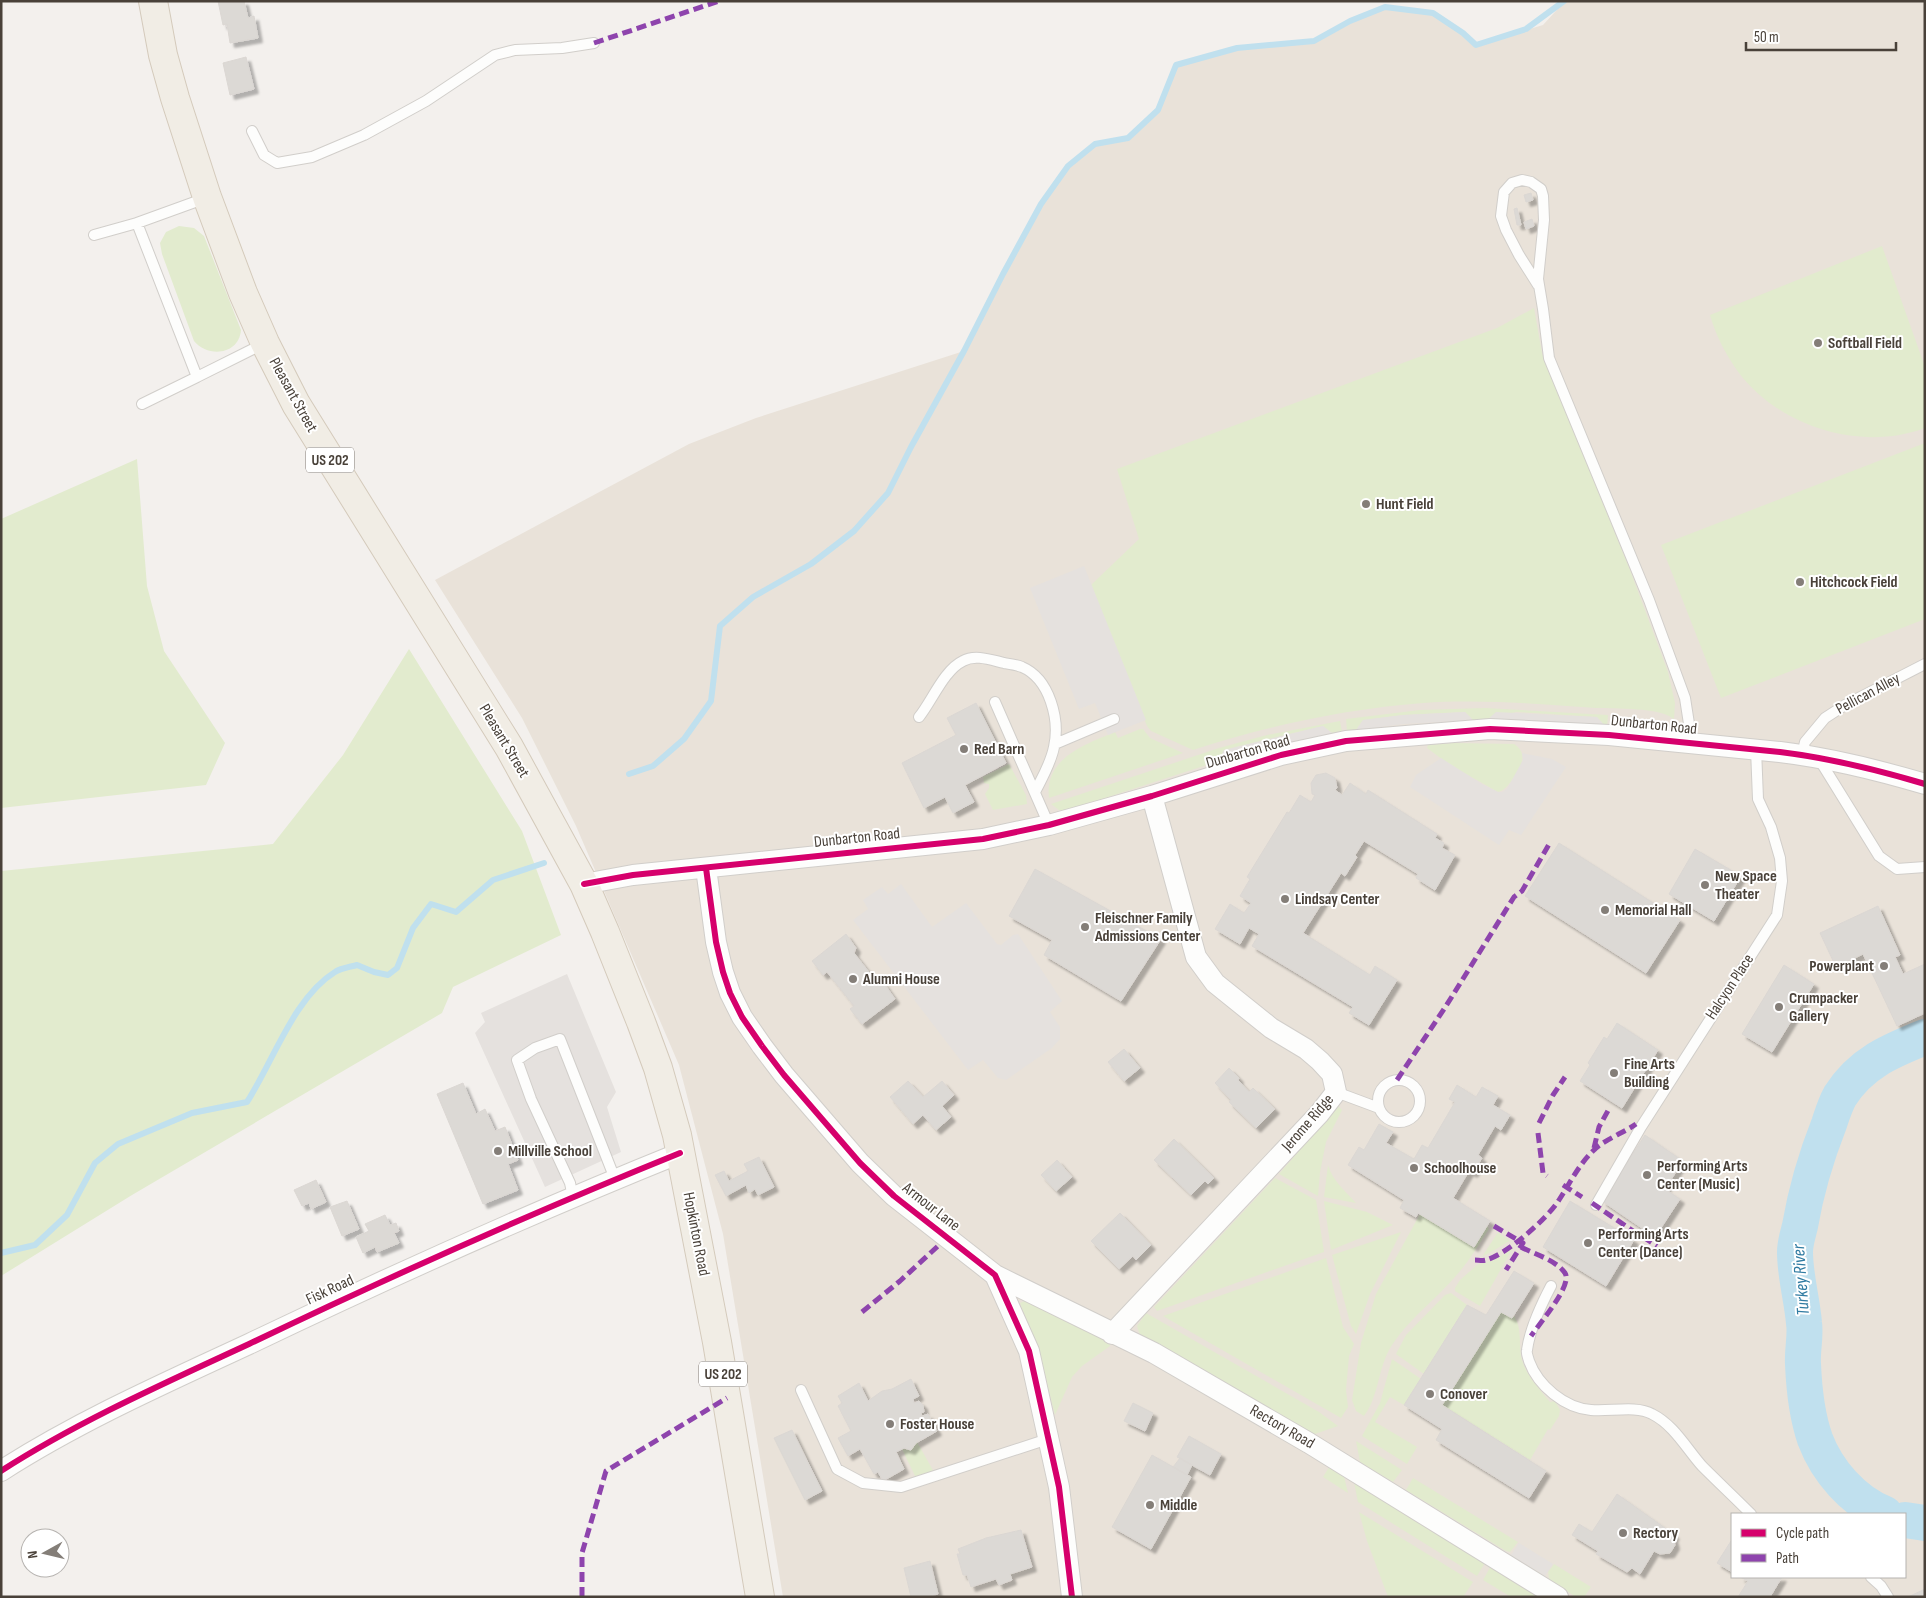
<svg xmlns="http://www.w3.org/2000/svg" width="1926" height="1598" font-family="'Sofia Sans Condensed',sans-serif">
<defs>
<filter id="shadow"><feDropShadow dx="4.5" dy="4.5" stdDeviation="1" flood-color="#0004"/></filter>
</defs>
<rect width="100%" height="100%" fill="#f3f0ed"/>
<path fill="#e9e2d9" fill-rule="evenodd" d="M1565,1H1925V1597H783L723,1234L679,1065L576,826L522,718L435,580L689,444L756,418L964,351L1041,204L1068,166L1095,144L1128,138L1158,110L1176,65L1237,48L1314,41L1385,7L1433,13L1477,45L1543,25ZM1732,1514H1905V1577H1732Z"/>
<path fill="#e2ebce" d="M179,226L194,228L204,236L241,330C239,355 208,358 194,341L162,254L160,243L166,232Z
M1882,246L1925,367V428C1861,452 1780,427 1739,373C1726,355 1716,336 1710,315Z
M1534,308L1542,353L1630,570L1668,672L1675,703L1674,719C1658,707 1617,709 1596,708C1539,704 1480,699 1423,703C1345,709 1267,726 1193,750L1151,731L1147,726L1091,585L1139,539L1117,469L1497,328Z
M1925,443V619L1721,698L1661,545Z
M137,459L147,586L164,651L225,743L206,785L1,808V519Z
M409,649L522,831L561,935L453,987L442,1013L132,1195L1,1276V871L273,844L343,755Z
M1485,708L1608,715L1607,726H1605L1597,717L1516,712L1487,720H1473L1465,712L1403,715L1363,720L1356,730L1347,731L1346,719L1420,710Z
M1340,721L1342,731L1332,733L1323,726L1224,750L1219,761L1068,810H1059L1051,804L1219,748L1267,735Z
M1140,729H1143L1150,738L1183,753L1049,798C1044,758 1086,744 1115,732L1118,738Z
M1454,743L1514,744C1519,747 1524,753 1522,761C1520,770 1507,791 1498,792L1450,765L1427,748L1428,745Z
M1009,764L1026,795L1027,804L993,810L985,794L989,788V784L984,783L983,777Z
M1338,1106L1342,1110L1326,1142L1320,1172L1318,1196L1279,1174Z
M1328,1165C1332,1180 1346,1192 1356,1203L1324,1197Z
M1275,1178L1316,1200L1324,1252L1157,1311L1154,1307Z
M1324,1201L1367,1212L1393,1225L1331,1250Z
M1420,1214L1474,1247L1487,1226L1489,1229C1478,1246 1468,1263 1454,1278C1433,1302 1411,1317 1392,1345C1378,1366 1379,1397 1364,1416L1356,1411L1352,1400L1361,1343L1376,1294Z
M1401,1232L1370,1294L1356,1334L1351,1326L1332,1255Z
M1498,1232L1510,1241L1482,1257Z
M1513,1248L1480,1306L1455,1291V1288L1460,1280L1477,1265L1494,1260Z
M1326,1258L1343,1327L1354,1344L1349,1356L1346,1390L1348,1407L1341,1418L1163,1316Z
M1451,1293L1467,1305L1424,1374L1396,1354L1397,1352L1406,1335L1445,1295Z
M1029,1299L1109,1341L1110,1346L1082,1366L1072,1377L1055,1415L1041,1360L1020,1303Z
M1501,1312L1512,1318L1513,1315C1523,1327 1518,1345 1522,1360C1526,1375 1540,1390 1550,1402L1555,1401L1560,1410L1559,1416L1550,1430L1548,1429L1530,1460L1442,1405Z
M1146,1313L1319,1412L1338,1426L1312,1435L1140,1336L1137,1326Z
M1392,1359L1421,1379L1404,1405L1390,1397L1375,1422L1417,1447L1407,1464L1362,1436L1380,1403Z
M1356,1441L1402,1470L1393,1482L1360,1462Z
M917,1442L934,1472L916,1478L902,1449L911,1450Z
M1331,1464L1343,1472L1348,1493L1323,1477Z
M1413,1478L1518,1542L1510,1552L1506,1551L1406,1490Z
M1354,1482L1486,1561L1477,1576L1358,1502Z
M1359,1512L1473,1582L1463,1597H1388L1367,1541Z
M1492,1564L1543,1597H1511L1483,1580Z
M1554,1564L1591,1587L1584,1597H1576L1551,1581L1549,1578L1548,1572Z"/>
<path fill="#e5e1de" d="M1084,566L1146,720L1108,735L1095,703L1079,709L1030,588Z
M1465,712L1473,720L1404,724L1356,730L1363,720L1403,715Z
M1496,712L1597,717L1605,726L1487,720Z
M1323,726L1332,733L1265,748L1219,761L1224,750Z
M1522,753L1552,759L1566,767L1521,835L1509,830L1499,845L1410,787L1416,775L1441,758L1482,784L1498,792H1502L1507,789L1523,760Z
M901,884L932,927L966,903L997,944L1001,945L1013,935L1018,934L1062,1001L1050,1012L1060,1027V1039L1052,1048L1006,1080L998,1078L983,1060L968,1070L853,920L868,909L863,900L882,887L888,894Z
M567,974L616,1092L607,1107L621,1152L545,1187L475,1033L485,1022L481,1013Z
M1519,1543L1553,1564L1545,1576L1511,1555Z"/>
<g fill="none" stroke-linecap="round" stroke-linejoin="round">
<path stroke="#c0e0ee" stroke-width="6" d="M629,774L653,766L684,739L711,701L720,626L753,597L811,564L854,531L888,493L911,447L964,351L1003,274L1041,204L1068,166L1095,144L1128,138L1158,110L1176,65L1237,48L1314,41L1350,21L1385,7L1433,13L1463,33L1476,45L1526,29L1564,1
M1,1253L35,1245L67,1215L95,1163L118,1144L192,1113L247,1102C273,1062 294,997 335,972C341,968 350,967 357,965L374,972L388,975L397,968L413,928L431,904L456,912L493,880L544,863"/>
<path stroke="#c0e0ee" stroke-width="36" d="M1885,1514C1853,1501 1827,1471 1815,1439C1807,1416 1804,1388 1803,1364C1802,1351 1806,1336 1804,1323C1802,1299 1795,1276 1795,1252C1795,1243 1798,1234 1800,1226C1806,1191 1816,1157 1829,1124C1832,1115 1835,1105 1840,1096C1861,1063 1890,1051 1925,1037
M1905,1520L1925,1523"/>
</g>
<path fill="#dcd9d5" stroke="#dbd7d3" filter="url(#shadow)" d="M218,1H244L248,18L254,16L258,38L230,43L227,24L223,25Z
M246,57L254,89L230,95L223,63Z
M1531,193L1533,200L1526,202L1524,195Z
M1517,208L1521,225H1517L1514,209Z
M1532,219L1534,226L1526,229L1524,222Z
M976,703L1006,763L965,785L974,802L953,813L945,797L924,808L902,763L956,735L947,718Z
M1326,773L1335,778L1337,788L1335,790L1342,795L1350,783L1366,794L1368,790L1437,834L1435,838L1444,843L1442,848L1455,855L1435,890L1416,878L1418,874L1364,841L1355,855L1357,857L1345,876L1341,873L1303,933L1370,975L1375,966L1397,980L1369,1025L1349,1013L1353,1007L1252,946L1259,934L1249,928L1240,944L1215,929L1230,904L1244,913L1251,903L1240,896L1250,879L1247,877L1287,812L1289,813L1300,795L1311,802L1315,795L1312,794L1311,783L1316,775Z
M1559,843L1680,920L1646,973L1525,896Z
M1695,849L1741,876L1714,921L1669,894Z
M1035,869L1161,939L1121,1001L1044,955L1052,940L1009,916Z
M1878,906L1900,955L1895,957L1903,974L1925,964V1013L1897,1026L1863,954L1836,967L1820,933Z
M846,934L856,948L854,953L879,985L883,982L895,999L862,1024L850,1009L854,1006L827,972L823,975L812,961Z
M1784,965L1814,984L1772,1052L1742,1034Z
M1617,1023L1658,1050L1622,1108L1580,1081L1590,1065L1588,1063L1604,1037L1607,1039Z
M1124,1049L1140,1068L1124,1081L1108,1062Z
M1229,1068L1239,1078L1238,1080L1249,1092L1253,1088L1275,1109L1256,1128L1229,1102L1231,1100L1215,1083Z
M908,1081L923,1097L942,1081L954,1095L942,1106L951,1117L936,1130L923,1115L913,1124L890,1097Z
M463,1083L476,1114L485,1109L495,1131L505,1127L518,1160L508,1164L518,1190L483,1204L437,1094Z
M1457,1085L1476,1097L1482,1087L1498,1096L1493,1105L1510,1115L1501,1130L1495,1126L1478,1155L1482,1158L1473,1173L1469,1171L1453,1198L1490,1221L1474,1247L1418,1213L1416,1217L1400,1208L1404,1200L1348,1165L1359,1147L1364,1150L1379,1124L1393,1132L1386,1143L1414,1159L1422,1145L1428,1148L1455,1102L1449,1099Z
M1645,1135L1683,1161L1665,1189L1680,1199L1655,1237L1602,1201Z
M1174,1139L1214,1178L1208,1184L1205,1181L1191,1195L1154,1160Z
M759,1157L774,1187L758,1195L755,1189L749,1193L746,1185L726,1196L715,1175L724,1171L729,1181L748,1171L744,1164Z
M1057,1160L1072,1177L1056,1191L1041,1175Z
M316,1180L326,1202L311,1209L309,1203L302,1206L294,1190Z
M347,1201L359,1229L342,1236L330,1207Z
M1570,1201L1634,1240L1606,1286L1543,1247Z
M1120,1213L1151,1245L1136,1260L1133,1256L1119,1269L1091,1241Z
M385,1215L390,1225L396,1223L399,1231L394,1233L399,1243L377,1252L375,1247L363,1253L356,1237L369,1231L365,1224Z
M1514,1271L1534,1283L1512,1318L1501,1312L1442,1405L1546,1471L1529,1498L1436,1440L1442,1429L1404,1405L1467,1305L1486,1315Z
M911,1379L919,1396L913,1399L914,1403L919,1401L923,1405L924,1412L921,1413L922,1416L928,1414L937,1431L916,1443L911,1450L904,1448L896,1452L904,1469L883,1481L878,1472L874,1474L860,1449L848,1456L838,1438L851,1431L838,1406L842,1403L838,1396L859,1383L868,1401L882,1391L892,1389Z
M1133,1403L1153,1413L1145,1431L1124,1421Z
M792,1430L822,1491L805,1500L774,1438Z
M1189,1436L1221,1454L1210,1475L1177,1457Z
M1152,1455L1191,1477L1151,1549L1112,1527Z
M1180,1458L1192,1465L1187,1475L1173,1467Z
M1617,1494L1675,1535L1673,1537L1675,1545L1670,1553L1660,1554L1654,1551L1640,1574L1632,1568L1627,1572L1596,1554L1598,1551L1572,1535L1579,1524L1592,1532Z
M1021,1530L1032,1567L1010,1574L1012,1580L999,1585L996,1579L971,1587L967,1575H963L957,1554H960L958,1549L986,1538Z
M1731,1541H1732V1572L1717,1563Z
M930,1561L938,1594L927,1597H911L904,1568Z
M1740,1577H1782L1770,1597H1738L1748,1581Z
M1925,1589V1597H1908Z"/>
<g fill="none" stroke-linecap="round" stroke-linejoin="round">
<g stroke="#d1ceca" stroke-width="12">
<path id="lane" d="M252,131L264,155L277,163L312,157L364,135L426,101L495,55L515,50L562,48L594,43
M206,198L137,223L197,377L265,343
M94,235L137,223
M1538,285L1519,255L1506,230L1501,216L1504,192L1512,183L1522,180L1531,182L1541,189L1543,196L1544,220L1538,279L1543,309L1549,358L1649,600L1685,698L1692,743
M142,404L197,377
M995,702L1049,825
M919,717C932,701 944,670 963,661C975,654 991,660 1004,663C1010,664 1017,665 1022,667C1050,679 1060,720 1054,747C1051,763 1042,778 1035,792
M1055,744L1114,719
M1802,755L1805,742L1825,718L1845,705L1925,664
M1819,759L1879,856L1897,869L1925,867
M1378 1101a21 21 0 1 1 42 0a21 21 0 1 1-42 0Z
M1336,1092L1379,1108
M573,1197L570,1183L531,1099L517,1060L535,1048L560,1039L615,1179
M1596,1205L1641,1127L1777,915L1782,881L1780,858L1771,827L1758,799L1756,749
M1551,1286C1541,1305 1530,1328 1527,1350C1526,1353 1528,1357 1529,1361C1538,1386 1565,1408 1591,1410C1609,1412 1636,1405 1652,1414C1674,1425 1686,1448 1702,1466C1718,1482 1735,1498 1751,1514
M801,1390L837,1469L863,1483L901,1487L1048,1439
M1871,1577L1881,1586L1888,1597"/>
</g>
<g stroke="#d1ceca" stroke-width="22">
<path id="street" d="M706,868L716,942L723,972L730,993L742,1017L762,1046L784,1075L860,1163L894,1196L995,1275L1029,1351L1059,1487L1072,1597
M584,884L633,875L983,839L1049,825L1152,796L1281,755L1346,741L1490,729L1609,735L1780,752C1829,758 1878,770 1925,784
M995,1275L1154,1353L1309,1443L1558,1597
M1112,1334L1319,1114L1336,1092L1332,1074L1320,1061L1306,1049L1271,1028L1215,983L1196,957L1152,796
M1,1471C79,1421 165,1383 249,1344C391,1276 534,1212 680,1153"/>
</g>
<g stroke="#d4cabb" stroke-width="30">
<path id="primary" d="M153,1L163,55L175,98L207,197L243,293L265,343L296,404L509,747L584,884L605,932L641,1022L658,1068L677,1135L717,1342L760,1597"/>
</g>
<use href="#lane" stroke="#fdfdfc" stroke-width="10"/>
<use href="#street" stroke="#fdfdfc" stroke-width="20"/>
<use href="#primary" stroke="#f1ede5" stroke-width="28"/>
<path stroke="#8e44ad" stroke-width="5" stroke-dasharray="10 5" stroke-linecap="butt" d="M594,43L719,1
M1397,1080L1446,1006L1514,897L1522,891L1551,841
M1539,1123L1553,1095L1565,1077
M1538,1133L1543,1173L1547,1176
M1594,1148L1599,1127L1610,1107
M1563,1185L1582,1197
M1592,1203L1633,1231
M1494,1226L1523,1243L1506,1270
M1643,1237L1657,1246
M1521,1247C1534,1254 1556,1260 1565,1273C1573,1285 1539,1324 1531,1336
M1475,1260C1478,1260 1483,1261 1486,1260C1506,1255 1548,1218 1559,1200C1570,1183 1579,1164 1594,1150C1602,1141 1625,1132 1636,1124
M862,1312L900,1281L938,1246
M582,1597V1553L606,1471L727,1398"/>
<g stroke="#fff" stroke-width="9">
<path id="cycleway" d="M706,868L716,942L723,972L730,993L742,1017L762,1046L784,1075L860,1163L894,1196L995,1275L1029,1351L1059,1487L1072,1597
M584,884L633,875L983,839L1049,825L1152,796L1281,755L1346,741L1490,729L1609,735L1780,752C1829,758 1878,770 1925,784
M1,1471C79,1421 165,1383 249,1344C391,1276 534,1212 680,1153"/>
</g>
<use href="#cycleway" stroke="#d6006c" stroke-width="6"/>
</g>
<g fill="#847e78" stroke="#fff" stroke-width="2">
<circle cx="1818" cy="343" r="5"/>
<circle cx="1366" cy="504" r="5"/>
<circle cx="1800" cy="582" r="5"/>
<circle cx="964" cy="749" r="5"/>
<circle cx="1705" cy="885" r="5"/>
<circle cx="1285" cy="899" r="5"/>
<circle cx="1605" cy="910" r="5"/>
<circle cx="1085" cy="927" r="5"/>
<circle cx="1884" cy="966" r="5"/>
<circle cx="853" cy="979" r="5"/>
<circle cx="1779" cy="1007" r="5"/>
<circle cx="1614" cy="1073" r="5"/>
<circle cx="498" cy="1151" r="5"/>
<circle cx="1414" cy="1168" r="5"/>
<circle cx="1647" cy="1175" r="5"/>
<circle cx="1588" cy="1243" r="5"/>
<circle cx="1430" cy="1394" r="5"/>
<circle cx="890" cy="1424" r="5"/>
<circle cx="1150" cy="1505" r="5"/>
<circle cx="1623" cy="1533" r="5"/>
</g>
<g text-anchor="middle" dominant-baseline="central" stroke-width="4" stroke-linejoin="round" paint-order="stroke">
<g fill="#fff" stroke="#807a74" stroke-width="1">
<rect x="306" y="447.5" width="48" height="25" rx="4"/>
<rect x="699" y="1361.5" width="48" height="25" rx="4"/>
</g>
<g font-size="15" font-weight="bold" fill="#494139">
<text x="330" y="460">US 202</text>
<text x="723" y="1374">US 202</text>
</g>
<g font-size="16" font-weight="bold" fill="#494139" stroke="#fff" text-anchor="start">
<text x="1828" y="343">Softball Field</text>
<text x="1376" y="504">Hunt Field</text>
<text x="1810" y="582">Hitchcock Field</text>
<text x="974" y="749">Red Barn</text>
<text x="1715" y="876">New Space<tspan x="1715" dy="18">Theater</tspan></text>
<text x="1295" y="899">Lindsay Center</text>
<text x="1615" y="910">Memorial Hall</text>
<text x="1095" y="918">Fleischner Family<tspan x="1095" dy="18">Admissions Center</tspan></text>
<text x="1874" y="966" text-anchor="end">Powerplant</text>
<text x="863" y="979">Alumni House</text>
<text x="1789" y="998">Crumpacker<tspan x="1789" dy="18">Gallery</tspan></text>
<text x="1624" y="1064">Fine Arts<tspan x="1624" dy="18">Building</tspan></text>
<text x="508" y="1151">Millville School</text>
<text x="1657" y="1166">Performing Arts<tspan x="1657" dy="18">Center (Music)</tspan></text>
<text x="1424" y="1168">Schoolhouse</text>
<text x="1598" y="1234">Performing Arts<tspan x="1598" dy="18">Center (Dance)</tspan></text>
<text x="1440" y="1394">Conover</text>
<text x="900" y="1424">Foster House</text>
<text x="1160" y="1505">Middle</text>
<text x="1633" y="1533">Rectory</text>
</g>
<g font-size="16" fill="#494139" stroke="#fff">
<text transform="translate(293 395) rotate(61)">Pleasant Street</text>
<text transform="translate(1868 694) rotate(-28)">Pellican Alley</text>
<text transform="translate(1654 725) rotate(6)">Dunbarton Road</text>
<text transform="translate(504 741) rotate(59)">Pleasant Street</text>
<text transform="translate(1248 752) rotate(-16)">Dunbarton Road</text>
<text transform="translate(857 838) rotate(-6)">Dunbarton Road</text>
<text transform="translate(1730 987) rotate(-57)">Halcyon Place</text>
<text transform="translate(1308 1123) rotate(-49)">Jerome Ridge</text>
<text transform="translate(931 1207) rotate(38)">Armour Lane</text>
<text transform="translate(696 1234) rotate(79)">Hopkinton Road</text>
<text transform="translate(330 1290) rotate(-25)">Fisk Road</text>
<text transform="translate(1282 1427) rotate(30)">Rectory Road</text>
</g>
<g font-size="18" font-style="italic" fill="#317ca2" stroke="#fff">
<text transform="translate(1801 1280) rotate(-94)">Turkey River</text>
</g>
</g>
<rect width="1926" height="1598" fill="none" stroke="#494139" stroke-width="5"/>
<rect x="1731" y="1513" width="175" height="65" fill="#ffffff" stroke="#b6b3b0"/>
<rect x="1741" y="1529" width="25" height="8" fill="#d6006c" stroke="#b6b3b0"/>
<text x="1776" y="1538" font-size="15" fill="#494139">Cycle path</text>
<rect x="1741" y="1554" width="25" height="8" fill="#8e44ad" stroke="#b6b3b0"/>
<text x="1776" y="1563" font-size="15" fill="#494139">Path</text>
<g transform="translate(45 1553) rotate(262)"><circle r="24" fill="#ffffff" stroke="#b6b3b0"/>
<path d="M0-4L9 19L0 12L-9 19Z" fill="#847e78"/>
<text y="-8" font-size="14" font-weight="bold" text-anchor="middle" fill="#494139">N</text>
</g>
<path d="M1746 42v8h150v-8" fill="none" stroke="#494139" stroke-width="2.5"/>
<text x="1754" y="42" font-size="15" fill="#494139" stroke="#ffffff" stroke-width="4" paint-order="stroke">50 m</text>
</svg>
